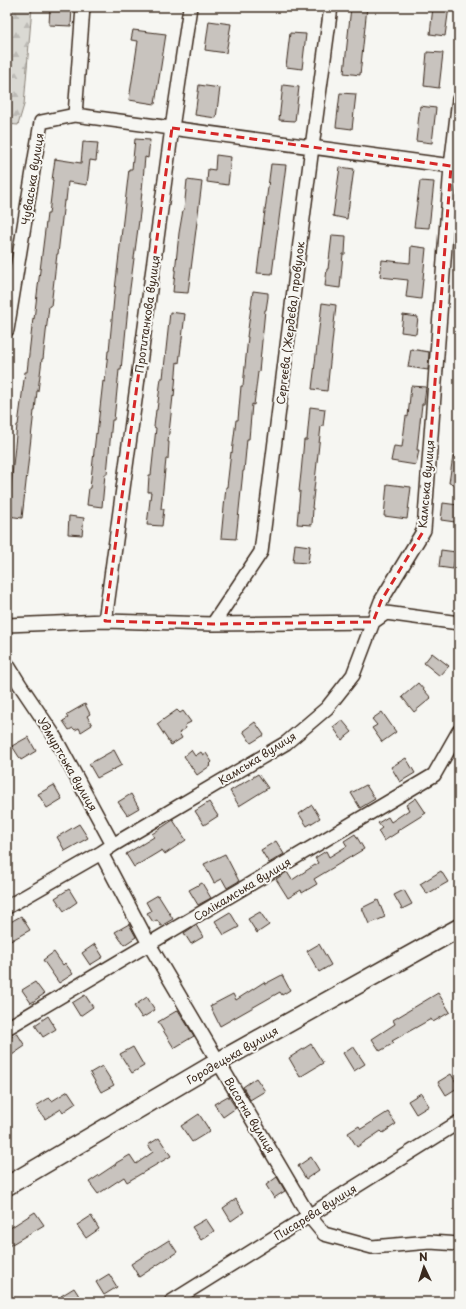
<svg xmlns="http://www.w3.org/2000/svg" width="466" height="1309" font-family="'Playpen Sans',sans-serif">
<defs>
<pattern id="forest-firs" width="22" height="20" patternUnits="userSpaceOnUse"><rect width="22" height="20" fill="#dad9d3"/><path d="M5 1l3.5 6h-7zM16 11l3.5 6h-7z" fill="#bcbab5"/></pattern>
</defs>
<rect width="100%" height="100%" fill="#f6f6f2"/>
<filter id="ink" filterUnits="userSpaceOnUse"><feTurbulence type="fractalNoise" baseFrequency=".025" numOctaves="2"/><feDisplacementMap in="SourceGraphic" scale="8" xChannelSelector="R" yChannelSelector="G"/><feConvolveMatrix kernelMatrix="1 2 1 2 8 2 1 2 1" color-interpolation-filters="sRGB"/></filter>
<g filter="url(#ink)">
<path fill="url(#forest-firs)" stroke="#8a8278" d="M7,7H32L24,105L18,125L7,124Z
M7,152L11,189L7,218Z"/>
<path fill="#c8c3be" stroke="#3b2a1e" d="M50,7H72L71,26L49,25Z
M351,7H367L360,75L344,73Z
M433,7H449L445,36L430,34Z
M209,21L231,24L226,53L205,50Z
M133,30L166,34L155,104L129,100L138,41L131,40Z
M290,33L306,34L302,69L286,67Z
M427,52L443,53L439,88L424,86Z
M199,85L220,88L216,118L195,115Z
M283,85L299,87L295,121L279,120Z
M340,93L356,94L352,129L336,127Z
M420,106L436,108L432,143L416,141Z
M135,139L150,140L148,158L145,157L140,213L129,296L124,349H123L121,370H119L114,420H112L107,474H105L102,507L87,505L89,488H90L96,433L97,434L103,381L105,382L108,351H109L114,298L129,169H132Z
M83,142L98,143L96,161L90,160L87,185L68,182L66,201H64L58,254H57L51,306H49L43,359H42L38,391H37L35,411H34L22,518L8,516L17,425H18L25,372H27L33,318L34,319L47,214H49L53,180H52L55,159L81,163Z
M216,155L231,157L228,185L207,182L208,169L215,170Z
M271,164L286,165L272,274L257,273Z
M340,167L354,169L347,219L333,216Z
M187,180L202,182L188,293L173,292L179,233L183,210H184Z
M420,181L434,182L429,228L414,227Z
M332,235L346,236L345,254H343L340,288L325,286L327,269H328Z
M411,246L426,248L421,299L406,297L408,280L380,277L382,260L410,263Z
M253,291L268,293V297L266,310H265L259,372H258L254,405L252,404L249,439H247L244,471H243L236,539L221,538L226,487H227L231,452L232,453L236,420H238L241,386H243L248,337H247Z
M322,303L336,305L327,391L312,389Z
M170,312L185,314L179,363L177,362L174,397L173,396L168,442H169L168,459H166L161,509H164L162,526L147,525L151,492H148L149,475H151L156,428L154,427L156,410H157L161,378H163Z
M403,315L418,317L416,334L401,332Z
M411,349L429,352L428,370L408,367Z
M411,386L426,387L424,404H422L417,450H419L416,465L391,461L394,446L402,447L406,416L408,417Z
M310,407L325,409L323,426H321L312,508H313L312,525L297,524L300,491H299L301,473L304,440H307Z
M453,456L459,457V485L449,483Z
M387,484L411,487L407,519L384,516Z
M443,503L458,505L455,522L441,520Z
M69,516L84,518L82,535L68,534Z
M295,544L310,546L308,563L293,562Z
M441,550L456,552L453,569L439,567Z
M432,653L449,666L440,676L424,663Z
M418,683L431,698L414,712L402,697Z
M85,704L90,714L87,716L92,725L81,732L79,728L75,730L73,728L69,730L63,721L68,718L66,715Z
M177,710L180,713L183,711L191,722L185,725L186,728L179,733L182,738L171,745L157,724Z
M382,712L396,732L382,742L372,728L377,725L372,719Z
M342,720L352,732L342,740L333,727Z
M255,722L264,735L251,743L243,731Z
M28,737L36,751L21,760L12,746Z
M114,750L122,765L97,778L89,764Z
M191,750L195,756L201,752L203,755L206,753L212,762L209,765L210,766L197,775L184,756Z
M406,758L415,773L400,782L391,767Z
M258,774L268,788L239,806L230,791Z
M54,785L62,799L47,808L38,794Z
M366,785L375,799L360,808L351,793Z
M131,794L139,808L127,815L118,802Z
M416,798L426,813L397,831L398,832L384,841L378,831L382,828L378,823L388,817L391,822L409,810L406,805Z
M209,802L218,816L204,825L195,811Z
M312,805L320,818L307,826L299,814Z
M173,820L186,840L165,854L162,850L134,867L126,854L154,837L152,834Z
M79,824L88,838L65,851L57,837Z
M355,834L364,849L314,879L317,884L302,893L301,890L288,898L276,879L287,872L292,880L318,863L315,858L326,851L329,857L347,846L344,841Z
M276,841L284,854L269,863L261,850Z
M225,854L239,881L227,888L222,879L214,883L204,864Z
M441,871L448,882L427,894L420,884Z
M202,883L211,898L198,905L189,890Z
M69,889L77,902L64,911L55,898Z
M404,890L412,904L402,909L394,895Z
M158,895L173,919L161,926L157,920L153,922L147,913L151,911L146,902Z
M378,900L385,917L369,924L362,908Z
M230,912L239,927L224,935L215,921Z
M260,912L269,925L257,933L248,919Z
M21,916L30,930L7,943V924Z
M129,924L136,937L124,945L115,932Z
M196,925L203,937L191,944L184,933Z
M95,944L103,957L90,965L82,953Z
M319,944L331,965L319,972L307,951Z
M54,952L63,965L65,963L73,974L59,983L43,960Z
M282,975L290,990L282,995L280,992L220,1026L210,1006L233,994L236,1000L264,982L265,984Z
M35,982L44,994L31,1003L22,990Z
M438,993L450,1012L433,1022L431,1019L392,1041L394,1043L380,1051L372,1039L395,1024L393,1020Z
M85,995L93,1007L80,1016L72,1003Z
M147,997L155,1010L142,1018L134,1006Z
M178,1010L194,1036L174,1048L158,1022Z
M48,1016L56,1029L43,1037L35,1025Z
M17,1033L25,1046L12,1055L7,1047V1040Z
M311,1044L323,1063L300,1077L289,1058Z
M353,1046L365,1064L354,1071L343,1053Z
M133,1047L144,1066L132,1073L120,1054Z
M102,1066L114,1085L101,1092L90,1073Z
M451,1074L459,1087L446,1095L438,1082Z
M256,1078L265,1091L250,1100L243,1087Z
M68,1091L76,1103L63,1112L61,1109L45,1119L36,1106L49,1098L52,1101Z
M421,1093L429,1106L416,1114L408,1101Z
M228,1096L236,1108L223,1117L214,1104Z
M388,1112L396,1124L383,1133L381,1131L357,1147L348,1133L359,1126L361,1129Z
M199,1114L210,1131L192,1142L181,1126Z
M159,1138L171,1156L127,1182L124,1177L98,1194L89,1182L116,1164V1163L130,1155L136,1164L153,1152L148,1145Z
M311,1157L319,1170L306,1179L298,1166Z
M277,1177L285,1191L274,1198L266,1185Z
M236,1199L244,1212L231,1221L223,1208Z
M35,1212L44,1225L7,1247V1230Z
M91,1216L99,1229L86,1238L77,1225Z
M206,1219L214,1231L201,1240L192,1227Z
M169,1240L177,1252L139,1277L131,1264Z
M109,1274L117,1287L104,1295L96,1282Z
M74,1288L83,1302H65L61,1296Z"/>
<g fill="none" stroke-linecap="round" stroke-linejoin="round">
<g stroke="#3b2a1e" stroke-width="16">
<path id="street" d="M75,115L83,7
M7,330L41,122L75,115L459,167
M105,621L172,128L190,7
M213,624L261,552L312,147L331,7
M7,625L105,621L213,624L373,622L386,613L459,623
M7,664L20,685L53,734L113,845
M101,853L149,944L309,1216L324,1234L372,1247L430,1242L459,1244
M7,907L101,853L113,845L286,743L327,708L353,675L381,601L424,530L451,166L459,99
M7,1028L434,775L459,731
M171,1302L459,1122"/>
</g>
<g stroke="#3b2a1e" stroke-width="21">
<path id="secondary" d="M7,1186L218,1062L459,928"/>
</g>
<use href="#street" stroke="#f6f6f2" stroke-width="13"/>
<use href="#secondary" stroke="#f6f6f2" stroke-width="18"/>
</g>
</g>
<path fill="none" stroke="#d62828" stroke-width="3" stroke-dasharray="8 5" stroke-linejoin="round" d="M172,128L451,166L424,530L381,601L373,622L213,624L105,621Z"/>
<g text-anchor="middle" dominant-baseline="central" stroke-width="4" stroke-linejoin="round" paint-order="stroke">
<g font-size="11" fill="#3b2a1e" stroke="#f6f6f2">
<text transform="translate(32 179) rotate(-81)">Чуваська вулиця</text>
<text transform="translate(147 314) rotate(-82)">Протитанкова вулиця</text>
<text transform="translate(290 323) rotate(-83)">Сергеєва (Жердєва) провулок</text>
<text transform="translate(426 484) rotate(-85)">Камська вулиця</text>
<text transform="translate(257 758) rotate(-32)">Камська вулиця</text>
<text transform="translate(68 764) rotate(60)">Удмуртська вулиця</text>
<text transform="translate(242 889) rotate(-31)">Солікамська вулиця</text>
<text transform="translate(232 1055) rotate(-30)">Городецька вулиця</text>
<text transform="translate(250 1115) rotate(59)">Висотна вулиця</text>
<text transform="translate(315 1212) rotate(-32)">Писарєва вулиця</text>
</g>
</g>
<rect width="466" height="1309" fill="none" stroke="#f6f6f2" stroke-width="24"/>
<rect x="12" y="12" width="442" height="1285" fill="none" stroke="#3b2a1e" stroke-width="1.5" filter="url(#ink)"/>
<g transform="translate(424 1267) rotate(356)" stroke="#f6f6f2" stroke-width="3" paint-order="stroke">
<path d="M0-3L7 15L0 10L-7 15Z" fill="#3b2a1e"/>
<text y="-6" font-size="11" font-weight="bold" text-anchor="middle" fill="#3b2a1e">N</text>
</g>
</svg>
